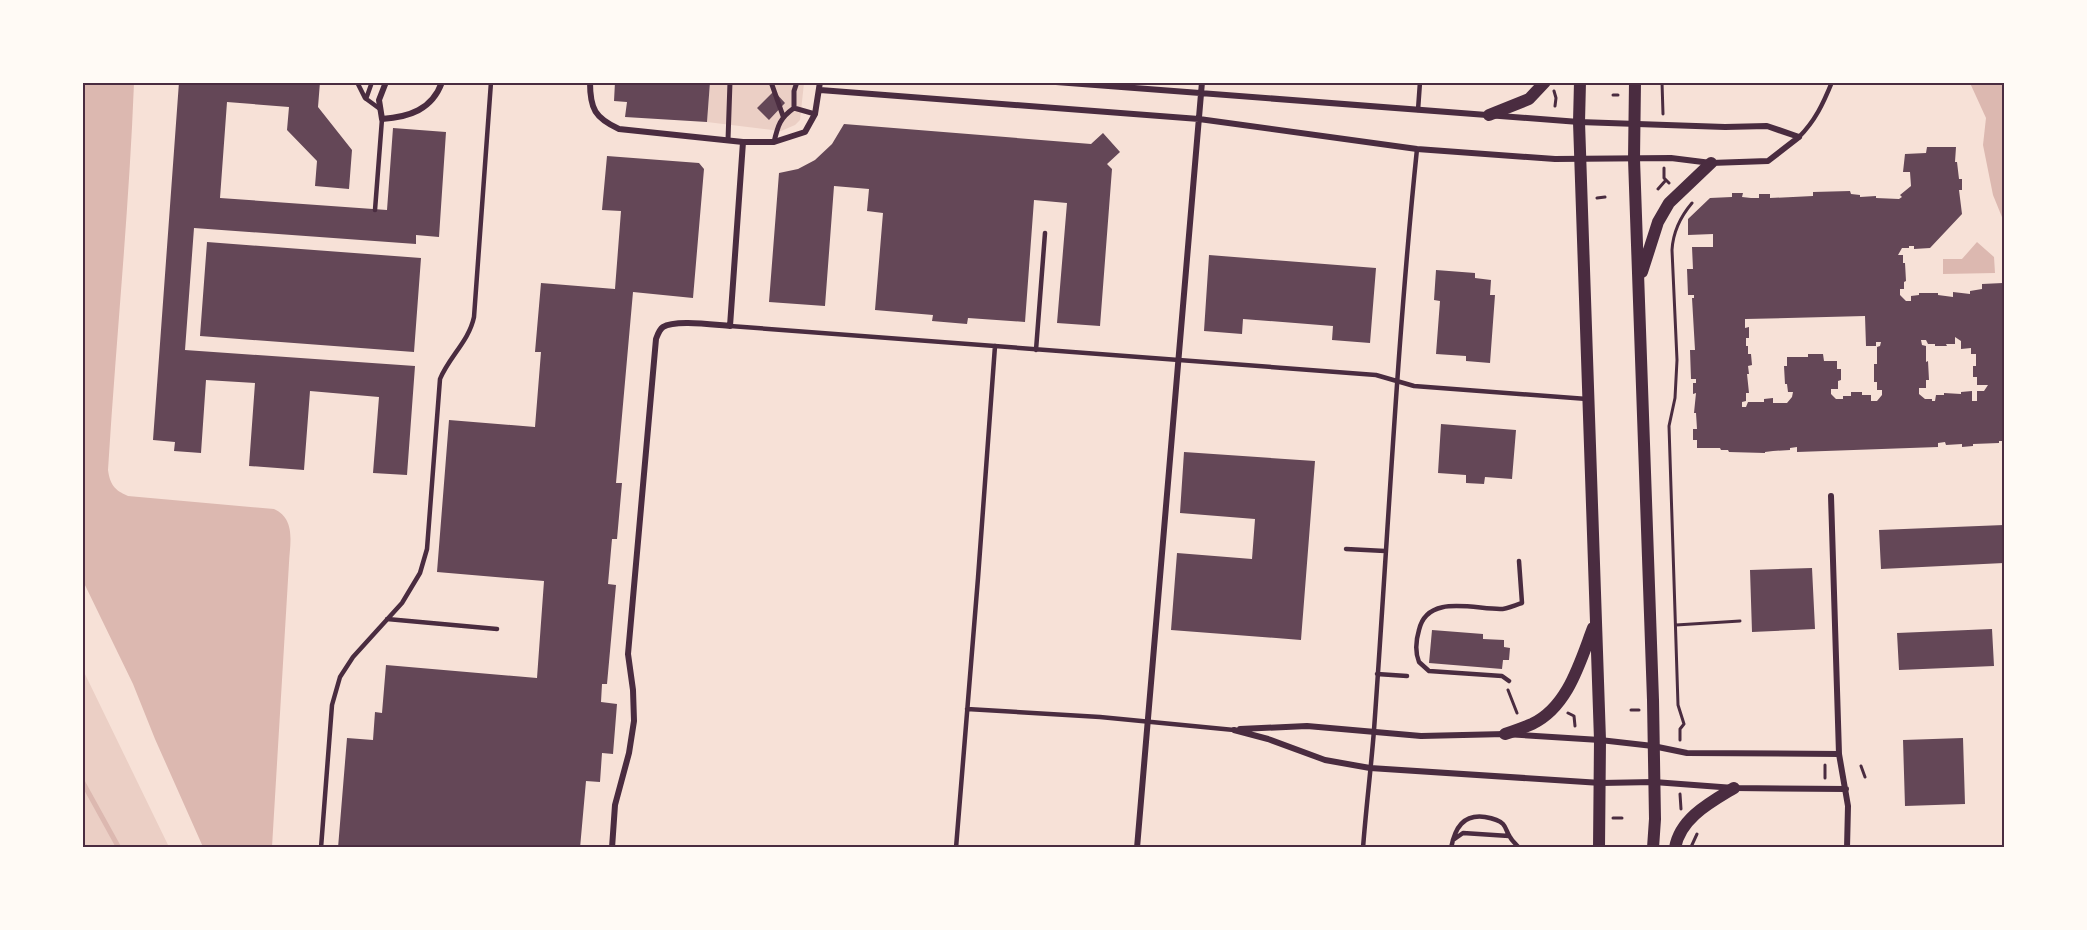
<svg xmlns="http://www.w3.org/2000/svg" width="2087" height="930" font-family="'Roboto Serif',serif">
<rect width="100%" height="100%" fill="#f7e1d7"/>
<path fill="#ebcfc5" d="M710,83H804L800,120L795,125L781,131L707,122Z
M82,669L83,670L169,847L84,848L83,844Z"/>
<path fill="#dcb8b0" d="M83,82L134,83C129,212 116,340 108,470C110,484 114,490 128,496L274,509C296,519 290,543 289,563L272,847H203L155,739L133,684L83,581Z
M1970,83H2004V222L1993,195L1983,145L1986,118Z
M1977,242L1994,257L1995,273L1943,274V259H1962Z"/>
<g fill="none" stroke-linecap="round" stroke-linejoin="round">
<path stroke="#dcb8b0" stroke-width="5" d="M82,781L119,848"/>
</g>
<path fill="#644757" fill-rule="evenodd" d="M179,82H320L318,107L352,150L349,189L315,186L317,161L287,130L289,107L227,102L220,198L387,210L393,128L446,132L439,237L416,235V244L194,228L185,350L415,366L407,475L373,473L379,397L310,391L304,470L249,466L255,383L206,380L201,453L174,451L175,442L153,440Z
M615,82H710L707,122L625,117L627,102L614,101Z
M774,91L785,103L769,120L757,108Z
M844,124L1091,144L1103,133L1120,152L1107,164L1112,169L1100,326L1057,323L1067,203L1034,200L1025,322L968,318L967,324L932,321L933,315L875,310L883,213L867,211L869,189L834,186L825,306L769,302L779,173L798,169L815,160L832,144Z
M1927,147H1956L1955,162H1957L1959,179H1962V190H1959L1962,214L1930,248L1914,249V246H1909V248H1902L1898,255H1903V263H1905L1906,281L1904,282V289H1900V295L1906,301H1911V296L1919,295V293H1938V295L1953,297V292L1970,294V291L1982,289V284L2003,283L2004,313V441H1999V443L1973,444V446L1962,447V444L1946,445L1945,442L1938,443V447L1797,452V447L1790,448V450L1773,451L1765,452V453L1729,452L1728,450H1721L1720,448H1697V440H1693V429H1697L1696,413H1694L1696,393L1693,394V383H1696V379H1691L1690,350H1695L1692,298H1694V295H1688L1687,269H1693L1692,247H1713V234L1688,235V219L1710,198L1732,197V193H1743L1742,197L1751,198H1759V194H1770V198L1813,196V192L1850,191L1851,194L1860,195V197L1876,196V198L1899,199L1902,197L1900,195L1911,186L1910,172H1903L1905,154L1926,153ZM1865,316L1866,346H1876V342H1881L1880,346L1877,347V364H1874V382H1877V390H1882V395L1877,401H1871V395H1862V392H1851V396H1843V399H1836L1831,394V389H1838V381L1841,380V369H1837V361H1824L1823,354H1808V357H1787V366H1784L1785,384H1787L1788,392H1793L1792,397L1787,403H1773V398L1764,399V402H1748L1746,407H1742V402L1746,401V393H1749L1747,374H1749L1748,366L1752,365L1751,354H1748V346H1746V338H1749V327L1745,328V319ZM1955,337L1961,341V349L1971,348V354H1976V366H1973V377H1977V385H1988L1984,391H1977V401H1972V391L1961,392V394L1944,393V395H1936L1935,401H1932V399H1925L1919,394V388H1926V380H1929L1928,361L1926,362V346L1922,345L1921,340H1926L1928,344H1935V346H1947L1946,344H1955Z
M607,156L699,163L704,169L693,298L633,292L616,483H622L617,539H612L608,584L616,585L607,684H602L601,702L617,704L613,754L602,753L600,782L586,781L580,848H338L347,738L373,740L375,712L382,713L386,665L537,678L544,581L437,572L449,420L535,427L541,352H535L541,283L615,289L621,211L602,210Z
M207,242L421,258L414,352L200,336Z
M1209,255L1376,268L1370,343L1332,340L1333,326L1243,319L1242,334L1204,331Z
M1436,270L1475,273V278L1491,280L1490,295H1495L1490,363L1466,361V356L1436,354L1440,301L1434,300Z
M1441,424L1516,430L1512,479L1485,477L1484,484L1466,483V475L1438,473Z
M1184,452L1315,461L1301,640L1171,630L1177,553L1252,559L1255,519L1180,513Z
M2004,525V563L1881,569L1879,530Z
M1812,568L1815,629L1752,632L1750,570Z
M1992,629L1994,666L1899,670L1897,633Z
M1432,630L1483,634V639L1504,640V647L1510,648L1509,660H1503L1502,669L1429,663Z
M1963,738L1965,804L1905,806L1903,740Z"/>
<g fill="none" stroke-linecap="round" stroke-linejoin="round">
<path stroke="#4a2c40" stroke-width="3" d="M1662,82L1663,114
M1554,91L1556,98L1555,106
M1613,95H1618
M1664,168V178L1669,183
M1658,189L1666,180
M1597,198L1605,197
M1676,625L1740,621
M1508,690L1517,713
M1631,710H1639
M1568,713L1574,716L1575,726
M1680,740V729L1684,724L1678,705L1669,426L1675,398L1677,360L1672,250C1673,232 1681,216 1692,203
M1825,765V778
M1861,766L1865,777
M1680,794L1681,809
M1613,818H1622
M1691,847L1697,834"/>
<path stroke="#4a2c40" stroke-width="4.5" d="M357,82L365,98L380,109
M366,99L372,82
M1418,110L1420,82
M1799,137C1815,121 1823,104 1832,82
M375,210L382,119
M730,326L1376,375L1414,386L1587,399
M1036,350L1045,233
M1346,549L1385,551
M387,619L497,629
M1377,674L1407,676
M1509,681L1502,676L1429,671L1419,662C1415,652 1416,640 1419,630C1427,594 1473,609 1500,609C1507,609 1515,605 1522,603L1519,561
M967,709L1100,717L1234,730
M1453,840L1463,833L1509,836
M321,848L332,705L340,677L353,657L402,603L420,573L427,549L440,379C449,357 469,341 474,317L491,82
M956,848L978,578L995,346
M1363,848C1366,808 1371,769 1374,730C1388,536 1397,342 1417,149
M1451,848C1455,828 1463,814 1485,817C1491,818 1499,820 1503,824C1506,827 1507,833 1510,837C1512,841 1516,844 1519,848"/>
<path stroke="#4a2c40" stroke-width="5" d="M771,82L783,116
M794,108L815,114
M728,140L730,82
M774,142C778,125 780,118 794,108V91L797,82"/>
<path stroke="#4a2c40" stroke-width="6" d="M386,82L379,100L382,119C409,117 432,110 442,82
M590,82C590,109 595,118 619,129L743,142H774L805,132L815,114L820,82
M1056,82L1579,122L1725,127L1767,126L1799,137
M820,90L1199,119L1417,149L1555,159L1671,158L1711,163L1768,161L1799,137
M1831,496L1839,754L1848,806L1847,848
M1240,729L1307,726L1421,736L1505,734L1600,740L1653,746L1687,753L1839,754
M1234,730L1268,739L1325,760L1370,768L1601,783L1654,782L1734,788L1846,789
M612,848L615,805L629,753L634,721L633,690L628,654L656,339C658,334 659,330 663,327C675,319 715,325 730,326L743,142
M1137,848L1202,82"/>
<path stroke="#4a2c40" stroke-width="12" d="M1580,82L1579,122L1600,740L1599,848
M1635,82L1634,159L1653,700L1655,819L1653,848
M1489,115L1529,99L1545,82
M1642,272L1658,222L1669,203L1711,163
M1505,734C1514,731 1523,728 1532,724C1568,707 1580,662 1593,628
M1675,848C1680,818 1711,802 1734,788"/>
</g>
<rect width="2087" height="930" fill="none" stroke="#fffaf5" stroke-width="168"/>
<rect x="84" y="84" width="1919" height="762" fill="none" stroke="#4a2c40" stroke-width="2"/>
</svg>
